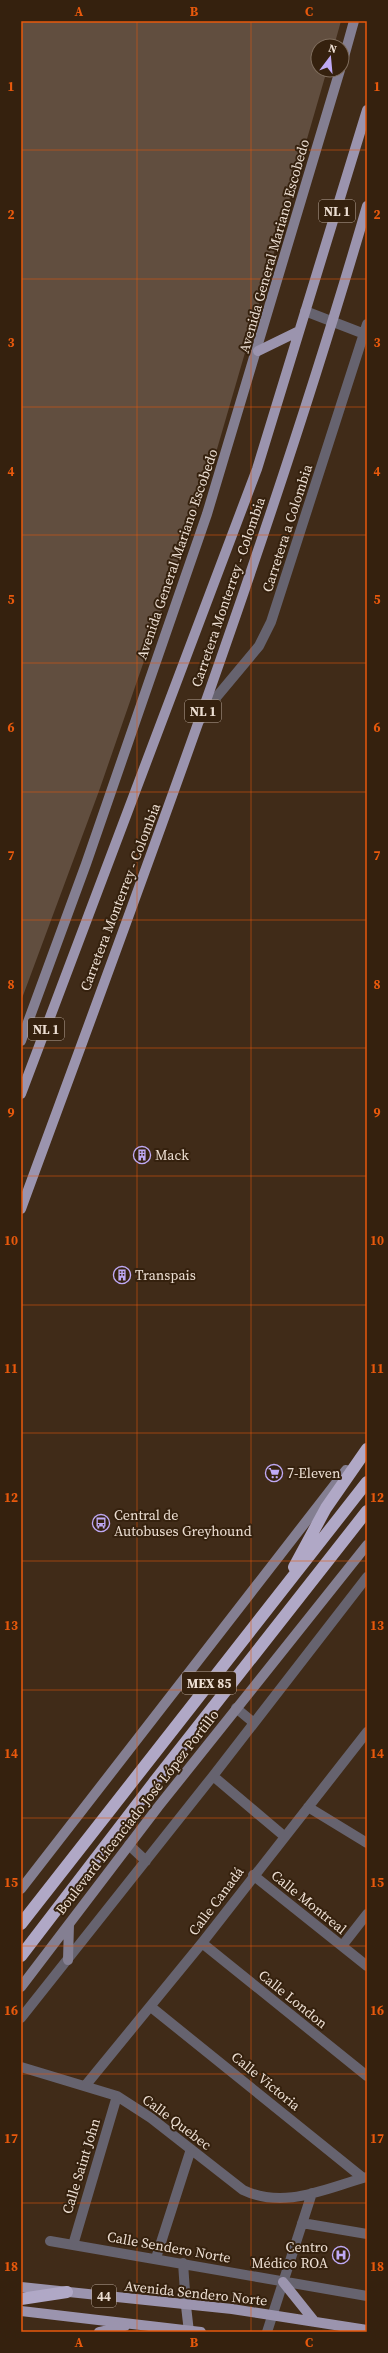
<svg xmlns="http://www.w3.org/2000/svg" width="388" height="2353" font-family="'Source Serif 4',serif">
<rect width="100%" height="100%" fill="#402b18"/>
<path fill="#614e3f" d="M21,21H341L334,46H318V70H327L215,456L99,791L21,1001Z"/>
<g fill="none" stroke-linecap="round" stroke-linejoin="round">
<path stroke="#66636f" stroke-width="10" d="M305,311L367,335
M201,719L214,700L259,646L271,622L367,324
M236,1708L254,1723
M213,1776L284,1836
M308,1807L367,1843
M129,1845L146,1861
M253,1875L367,1966
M202,1943L367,2076
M342,1946L367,1914
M151,2007L363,2178
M21,2018L213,1776L367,1577
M21,2067L117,2096L151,2118L243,2190C285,2210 326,2188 367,2177
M85,2086L202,1943L367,1732
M302,2223L367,2234
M50,2241L367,2296
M73,2245L117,2096
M156,2258L191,2149
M183,2263L186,2306
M267,2332L312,2193"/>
<path stroke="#847f92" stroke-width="10" d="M342,64L354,21
M21,1041L86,864L207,514L340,70
M21,1889L346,1470
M68,1960L69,1924
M21,1987L158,1807L367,1545
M186,2306L189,2332"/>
<path stroke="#9b94ae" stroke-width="10" d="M258,351L299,331
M21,1094L257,469L367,110
M21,1209C143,877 268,546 367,206
M283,2282L315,2322
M21,2287L232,2309L367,2330
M21,2311L201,2332
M99,2332L125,2326"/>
<path stroke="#b0a8c6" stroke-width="12" d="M294,1567L326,1508L367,1449
M21,1924L367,1482
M21,1956L155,1781L367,1511
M21,2299L67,2292"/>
</g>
<path fill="none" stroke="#e8590c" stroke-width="1" stroke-opacity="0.55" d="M137,21V2332M251,21V2332M21,150H367M21,279H367M21,407H367M21,535H367M21,663H367M21,792H367M21,920H367M21,1048H367M21,1176H367M21,1305H367M21,1433H367M21,1561H367M21,1690H367M21,1818H367M21,1946H367M21,2074H367M21,2203H367"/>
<defs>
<g id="building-ring" transform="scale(0.9)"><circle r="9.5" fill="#35210e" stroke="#bfa9f4" stroke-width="1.5"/><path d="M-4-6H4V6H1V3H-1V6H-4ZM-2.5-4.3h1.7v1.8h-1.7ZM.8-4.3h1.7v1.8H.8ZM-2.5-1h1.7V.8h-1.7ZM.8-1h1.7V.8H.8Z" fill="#bfa9f4"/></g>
<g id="supermarket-ring" transform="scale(0.9)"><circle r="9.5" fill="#35210e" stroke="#bfa9f4" stroke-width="1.5"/><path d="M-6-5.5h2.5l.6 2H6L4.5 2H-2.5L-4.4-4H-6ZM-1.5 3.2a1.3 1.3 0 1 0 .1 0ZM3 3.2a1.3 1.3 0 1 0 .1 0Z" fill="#bfa9f4"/></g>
<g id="bus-ring" transform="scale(0.9)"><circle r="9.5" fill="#35210e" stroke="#bfa9f4" stroke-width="1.5"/><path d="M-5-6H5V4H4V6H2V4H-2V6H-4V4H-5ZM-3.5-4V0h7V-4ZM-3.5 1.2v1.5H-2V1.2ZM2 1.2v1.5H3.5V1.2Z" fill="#bfa9f4"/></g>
<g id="hospital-ring" transform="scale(0.9)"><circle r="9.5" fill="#35210e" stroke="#bfa9f4" stroke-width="1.5"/><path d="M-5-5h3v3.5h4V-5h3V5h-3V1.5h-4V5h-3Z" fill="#bfa9f4"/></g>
</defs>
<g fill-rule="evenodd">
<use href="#building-ring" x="142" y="1155"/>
<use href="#building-ring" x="122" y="1275"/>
<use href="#supermarket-ring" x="274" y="1473"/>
<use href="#bus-ring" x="101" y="1523"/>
<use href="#hospital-ring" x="341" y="2255"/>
</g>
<g text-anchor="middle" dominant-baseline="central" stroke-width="4" stroke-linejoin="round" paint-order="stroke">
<g fill="#35210e" stroke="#b6a698" stroke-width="1">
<rect x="319" y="200" width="36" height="22" rx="3"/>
<rect x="185" y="700" width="36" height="22" rx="3"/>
<rect x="28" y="1018" width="36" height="22" rx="3"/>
<rect x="182" y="1672" width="54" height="22" rx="3"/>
<rect x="92" y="2285" width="24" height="22" rx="3"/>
</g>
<g font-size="13" font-weight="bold" fill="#eddfd3">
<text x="337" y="211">NL 1</text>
<text x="203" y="711">NL 1</text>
<text x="46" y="1029">NL 1</text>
<text x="209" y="1683">MEX 85</text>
<text x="104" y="2296">44</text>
</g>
<g font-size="14" fill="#eddfd3" stroke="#35210e">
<text transform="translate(274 246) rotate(-74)">Avenida General Mariano Escobedo</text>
<text transform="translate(287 528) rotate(-72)">Carretera a Colombia</text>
<text transform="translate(177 554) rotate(-71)">Avenida General Mariano Escobedo</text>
<text transform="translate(228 592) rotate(-71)">Carretera Monterrey - Colombia</text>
<text transform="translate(120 897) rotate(-69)">Carretera Monterrey - Colombia</text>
<text transform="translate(137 1812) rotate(-52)">Boulevard Licenciado José López Portillo</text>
<text transform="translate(216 1901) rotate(-53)">Calle Canadá</text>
<text transform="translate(309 1902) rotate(39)">Calle Montreal</text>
<text transform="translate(293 1999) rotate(39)">Calle London</text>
<text transform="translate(266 2081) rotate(39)">Calle Victoria</text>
<text transform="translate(177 2122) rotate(37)">Calle Quebec</text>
<text transform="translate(81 2166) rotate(-73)">Calle Saint John</text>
<text transform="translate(169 2247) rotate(10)">Calle Sendero Norte</text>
<text transform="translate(196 2293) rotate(6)">Avenida Sendero Norte</text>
</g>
<g font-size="14" fill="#eddfd3" stroke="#35210e" text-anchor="start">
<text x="155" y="1155">Mack</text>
<text x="135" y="1275">Transpais</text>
<text x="287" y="1473">7-Eleven</text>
<text x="114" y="1515">Central de<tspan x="114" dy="16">Autobuses Greyhound</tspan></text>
<text x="328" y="2247" text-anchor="end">Centro<tspan x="328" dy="16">Médico ROA</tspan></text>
</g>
</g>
<rect width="388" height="2353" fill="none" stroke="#35210e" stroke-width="44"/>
<g transform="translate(330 58) rotate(16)"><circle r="19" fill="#35210e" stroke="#7f6d5d"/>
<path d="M0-3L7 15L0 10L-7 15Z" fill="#bfa9f4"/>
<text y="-6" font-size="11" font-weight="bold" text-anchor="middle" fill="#eddfd3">N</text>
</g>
<rect x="22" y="22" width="344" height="2309" fill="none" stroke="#e8590c" stroke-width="1.5"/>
<g font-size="13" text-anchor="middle" font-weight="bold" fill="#e8590c">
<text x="79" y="16">A</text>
<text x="194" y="16">B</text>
<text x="309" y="16">C</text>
<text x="11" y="91">1</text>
<text x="377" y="91">1</text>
<text x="11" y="219">2</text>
<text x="377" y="219">2</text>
<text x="11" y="347">3</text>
<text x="377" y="347">3</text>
<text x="11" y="476">4</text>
<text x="377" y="476">4</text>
<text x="11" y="604">5</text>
<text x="377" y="604">5</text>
<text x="11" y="732">6</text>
<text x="377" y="732">6</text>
<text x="11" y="860">7</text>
<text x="377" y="860">7</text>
<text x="11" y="989">8</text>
<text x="377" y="989">8</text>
<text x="11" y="1117">9</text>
<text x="377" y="1117">9</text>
<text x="11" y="1245">10</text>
<text x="377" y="1245">10</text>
<text x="11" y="1373">11</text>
<text x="377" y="1373">11</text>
<text x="11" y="1502">12</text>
<text x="377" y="1502">12</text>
<text x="11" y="1630">13</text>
<text x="377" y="1630">13</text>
<text x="11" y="1758">14</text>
<text x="377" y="1758">14</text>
<text x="11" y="1887">15</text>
<text x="377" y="1887">15</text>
<text x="11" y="2015">16</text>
<text x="377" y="2015">16</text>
<text x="11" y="2143">17</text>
<text x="377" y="2143">17</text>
<text x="11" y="2271">18</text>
<text x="377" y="2271">18</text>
<text x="79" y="2347">A</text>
<text x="194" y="2347">B</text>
<text x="309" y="2347">C</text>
</g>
</svg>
